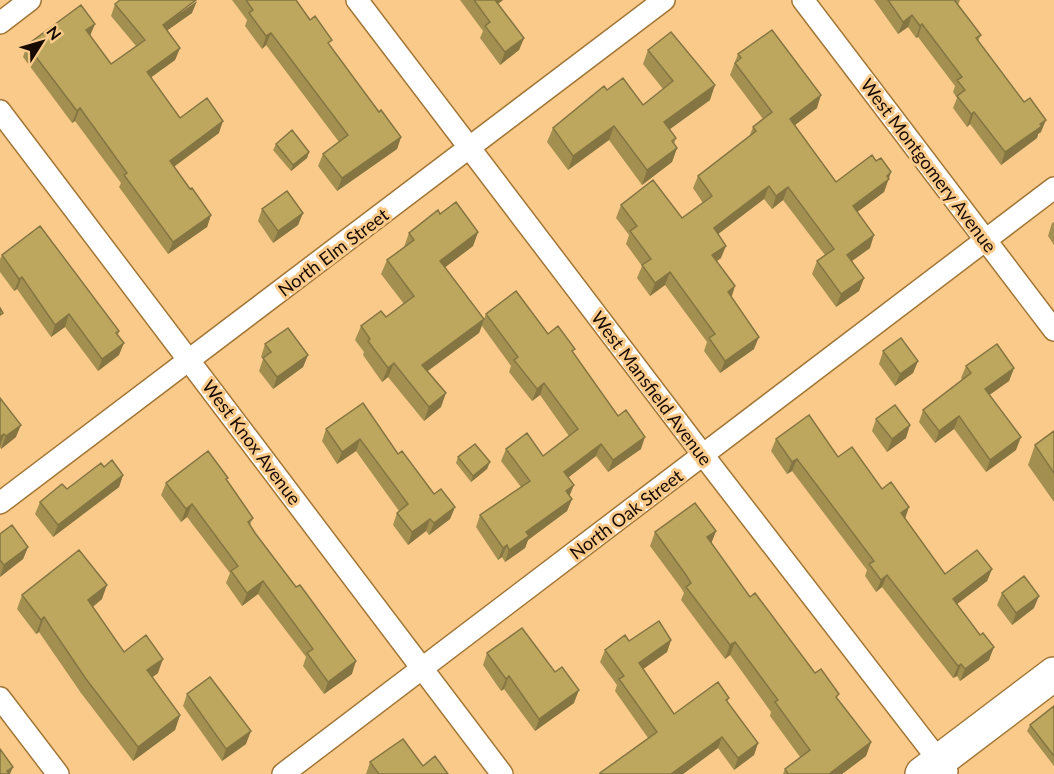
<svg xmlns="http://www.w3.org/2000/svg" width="1054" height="774" font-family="Lato,sans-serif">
<rect width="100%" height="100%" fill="#faca8a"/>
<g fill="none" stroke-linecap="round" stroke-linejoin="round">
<g stroke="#a27636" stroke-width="24">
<path id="minor" d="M357,0L703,455L947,771
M803,0L1054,330
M0,23L30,0
M0,111L502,774
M0,503L664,0
M0,698L58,774
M283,774L1054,188"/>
</g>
<g stroke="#a27636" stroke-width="36">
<path id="primary" d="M922,774L1054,674"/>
</g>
<use href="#minor" stroke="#fff" stroke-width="21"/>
<use href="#primary" stroke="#fff" stroke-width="33"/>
</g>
<path fill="#a39051" d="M232,0H296L379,112L401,137L397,149L337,191L318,166L323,154L339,142L266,45L262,49L245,26L247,20Z
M460,0H503L498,4L524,38L519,50L500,65L480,38L483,31Z
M874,0H960L958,5L981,35L978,41L1041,132L1038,134L1037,138L1001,165L970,124L967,127L953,108L957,98L953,92L955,86L918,37L916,38L908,27L898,34Z
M115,4L192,13L167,30L180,48L175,60L151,77L180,118L219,133L174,167L211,215L207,227L168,254L119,187L121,183L75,121L72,123L23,57L27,45L90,36L111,64L136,46L111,16Z
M648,50L710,100L670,129L676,138L674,144L677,148L672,162L642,185L609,140L568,170L547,142L553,128L607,90L643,105L663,89L643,64Z
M738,54L817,108L795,125L836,182L876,161L891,172L884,192L857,212L870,248L852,261L864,278L859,291L836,307L812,274L817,261L825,255L783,200L772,209L764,199L718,234L721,258L717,261L731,297L754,349L720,373L704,351L707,342L665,285L650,296L637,278L642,266L626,244L629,235L616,218L621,205L682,218L703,203L693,188L698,176L749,137L753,127L763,119L730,75Z
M276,144L309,152L307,158L291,171L273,150Z
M262,209L303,213L298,225L273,243L258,221Z
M440,214L478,232L473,246L445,267L484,319L486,314L548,334L573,354L641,449L608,472L596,456L568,477L570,496L572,499L567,511L528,540L525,548L505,562L502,557L498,560L476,527L480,515L521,487L501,461L506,449L543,456L569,436L540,395L532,401L509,372L511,366L482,326L479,333L427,371L441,407L424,421L388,377L382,382L363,355L364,352L355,340L361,326L386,317L404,304L381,274L387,260L404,247L409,233Z
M1054,222V245L1048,236L1052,223Z
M2,255L119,331L118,335L119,355L98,371L65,327L51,337L17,289L14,291L0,272V259Z
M265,344L308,355L303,367L273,389L259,371L263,359L261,357Z
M883,351L918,361L913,373L895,386L879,364Z
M966,366L1014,368L1009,381L989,395L1016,450L986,472L954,429L935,443L919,422L923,410L962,380L961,378Z
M0,398L16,437L1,449L0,447Z
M363,403L398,454L434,494L455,507L450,519L429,535L426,531L408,545L393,525L397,513L399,511L356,451L337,464L322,441L326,429Z
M876,419L906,438L887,452L872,431Z
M1054,431V502L1028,465L1035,445Z
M776,439L838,457L882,489L905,519L945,574L992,569L987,581L957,604L989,660L960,681L957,676L953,678L882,587L876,592L865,576L867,570L792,471L787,474L771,451Z
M458,457L487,469L471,482L456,463Z
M104,467L123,475L119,487L53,537L35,514L40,502L67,489Z
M227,480L253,518L250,525L352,674L324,694L303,666L306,657L258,594L242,606L226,583L230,573L187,517L181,522L161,495L166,483Z
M716,531L711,543L750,597L837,698L871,742L866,756L842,774H783L785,769L800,757L770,716L771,712L730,655L725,659L681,600L684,593L681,588L650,546L655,532Z
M0,534L28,547L23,559L0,577Z
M1002,593L1034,608L1012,625L997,605Z
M22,595L102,599L93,607L124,652L158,673L152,677L180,715L175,730L133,761L81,693L39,632L36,634L17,609Z
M671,640L667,652L643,669L674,714L729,698L727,702L758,743L754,755L734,770L718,748L683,774H599L648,738L615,691L617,685L600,662L605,650L629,641Z
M487,653L555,672L574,703L535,731L504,689L501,691L483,665Z
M187,694L246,744L222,761L183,706Z
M1054,706V766L1027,731L1030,725Z
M370,762L423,766L448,774H366Z"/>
<path fill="#847542" d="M493,0H503L489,10Z
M197,1L192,13L158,37L163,25Z
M912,15L908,27L898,34L903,22Z
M95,24L90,36L86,30Z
M922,24L918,37L916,38L920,26Z
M271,33L266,45L262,49L266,36Z
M524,38L519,50L500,65L505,52Z
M180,48L175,60L142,84L147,72Z
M715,85L710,100L659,137L664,122Z
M821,95L817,108L786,132L790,119Z
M80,108L75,121L72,123L77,111Z
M974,112L970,124L967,127L971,114Z
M1046,120L1041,132L1038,134L1037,138L1001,165L1005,152Z
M223,121L219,133L165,173L170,161Z
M614,126L609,140L568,170L573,156Z
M401,137L397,149L337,191L342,178Z
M677,148L672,162L642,185L647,170Z
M309,152L307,158L291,171L293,165Z
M891,172L884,192L848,219L853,206Z
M769,186L764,199L709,241L714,228Z
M788,187L783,200L772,209L776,196Z
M303,213L298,225L273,243L278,231Z
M211,215L207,227L168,254L173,242Z
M478,232L473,246L435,275L440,261Z
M874,235L870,248L842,268L847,255Z
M726,246L721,258L707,268L712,255Z
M670,272L665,285L650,296L655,283Z
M22,277L17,289L14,291L19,279Z
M864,278L859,291L836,307L841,294Z
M735,286L731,299L728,292Z
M69,314L65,327L51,337L55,325Z
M484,319L479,333L417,379L422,365Z
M759,337L754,349L720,373L725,361Z
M124,343L119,355L98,371L102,359Z
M308,355L303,367L273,389L277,377Z
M918,361L913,373L895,386L900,374Z
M394,363L388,377L382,382L388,368Z
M1014,368L1009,381L981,401L985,389Z
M544,383L540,395L532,401L537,389Z
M446,393L441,407L424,421L429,407Z
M959,416L954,429L935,443L939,431Z
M21,425L16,437L1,449L6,436Z
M910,425L906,438L887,452L892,439Z
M4,434L0,446V437Z
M645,437L641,449L608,472L613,460Z
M1021,437L1016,450L986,472L990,460Z
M360,439L356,451L337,464L342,452Z
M601,444L596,456L560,484L564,472Z
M797,459L792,471L787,474L792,462Z
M490,462L487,469L471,482L473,476Z
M123,475L119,487L53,537L58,525Z
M574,485L569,497L566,491Z
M572,499L567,511L528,540L525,548L505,562L509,550L526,532Z
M192,504L187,517L181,522L186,509Z
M455,507L450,519L429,535L434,523Z
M909,507L905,519L901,513Z
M430,519L426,531L408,545L412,532Z
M716,531L711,544L707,537Z
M507,545L502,557L498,560L503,548Z
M28,547L23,559L0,577L4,565Z
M992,569L987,581L948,611L953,599Z
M887,575L882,587L876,592L881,580Z
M263,581L258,594L242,606L247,593Z
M107,585L102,599L83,614L88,600Z
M1039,596L1034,608L1012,625L1016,613Z
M44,617L39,632L36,634L41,620Z
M671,640L667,652L635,675L639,663Z
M735,642L730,655L725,659L730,645Z
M994,647L989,660L960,681L965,669Z
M163,659L158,673L142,685L147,670Z
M356,661L352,674L324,694L328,682Z
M961,664L957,676L953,678L958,666Z
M509,676L504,689L501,691L506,679Z
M579,690L574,703L535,731L539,719Z
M180,715L175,730L133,761L138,747Z
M251,731L246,744L222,761L226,749Z
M722,737L718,748L683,774H671Z
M871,742L866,756L842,774H829Z
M758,743L754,755L734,770L738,758Z
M13,767L10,774H6L7,771Z"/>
<path fill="#bda75e" stroke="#847542" stroke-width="1.5" d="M120,0H196L163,25L180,48L147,72L180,118L207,98L223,121L170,161L190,189L192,188L211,215L173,242L124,175L127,173L80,108L77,111L27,45L81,5L95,24L86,30L111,64L145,40L115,4Z
M246,0H296L310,20L315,16L332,40L328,43L379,112L381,110L401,137L342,178L323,154L348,135L271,33L266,36L249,13L253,10Z
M474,0H495L524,38L505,52L485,26L490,22Z
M888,0H956L955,1L981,35L976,38L1024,102L1030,98L1046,120L1040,124L1042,126L1005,152L974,112L971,114L957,96L965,90L957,80L962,77L922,24L920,26L912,15L903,22Z
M772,30L821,95L790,119L836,182L872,155L876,161L881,158L891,172L887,176L889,179L853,206L874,235L847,255L864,278L841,294L817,261L834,249L788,187L776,196L769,186L714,228L726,246L712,255L735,286L728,292L759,337L725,361L709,338L715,334L670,272L655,283L642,265L651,259L630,231L637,226L621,205L653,180L682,218L712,196L698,176L756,131L753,127L772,112L735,63L741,58L738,54Z
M671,32L715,85L664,122L676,138L672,141L677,148L647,170L614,126L573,156L553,128L604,86L607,90L623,78L643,105L673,81L648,50Z
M292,130L309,152L293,165L276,144Z
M287,191L303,213L278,231L262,209Z
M456,202L478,232L440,261L484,319L422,365L446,393L429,407L394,363L388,368L368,341L370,339L361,326L381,311L386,317L414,296L387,260L414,240L409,233L438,210L440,214Z
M40,226L119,331L116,333L124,343L102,359L69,314L55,325L22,277L19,279L2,255Z
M516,291L548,334L558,326L575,349L572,351L618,416L626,410L645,437L613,460L601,444L564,472L574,485L566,491L572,499L526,532L529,536L509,550L507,545L503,548L480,515L530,481L506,449L527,433L543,456L578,429L544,383L537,389L514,360L518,357L486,314Z
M0,308L3,313L0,315Z
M288,328L308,355L277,377L263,358L271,352L265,344Z
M901,338L918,361L900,374L883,351Z
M997,344L1014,368L985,389L1021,437L990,460L959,416L939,431L923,410L971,373L966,366Z
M0,398L21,425L6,436L4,434L0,437Z
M363,403L398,454L402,451L434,494L441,489L455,507L434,523L430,519L412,532L397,513L408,504L360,439L342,452L326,429Z
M895,405L910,425L892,439L876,419Z
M809,415L838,457L852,447L882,489L891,482L909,507L901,513L945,574L977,550L992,569L953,599L980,635L983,633L994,647L965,669L961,664L958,666L887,575L881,580L869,564L874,561L797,459L792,462L776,439Z
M1054,431V473L1035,445Z
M475,444L490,462L473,476L458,457Z
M208,451L228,478L226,479L253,518L248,522L255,533L296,587L300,585L356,661L328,682L307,653L313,649L263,581L247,593L231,571L238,566L192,504L186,509L166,483Z
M112,460L123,475L58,525L40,502L62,484L67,489L101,463L104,467Z
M695,503L716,531L707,537L750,597L755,593L815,673L821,669L839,694L836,697L871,742L829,774H788L785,769L810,750L775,702L778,700L735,642L730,645L686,587L691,583L686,575L655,532Z
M12,525L28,547L4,565L0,560V534Z
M79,550L107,585L88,600L124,652L146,635L163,659L147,670L180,715L138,747L86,679L44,617L41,620L22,595Z
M1024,576L1039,596L1016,613L1002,593Z
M659,621L671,640L639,663L674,714L718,682L729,698L726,700L758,743L738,758L722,737L671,774H600V773L657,732L619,679L624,676L605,650L625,635L629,641Z
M522,628L555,672L562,667L579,690L539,719L509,676L506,679L487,653Z
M210,677L251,731L226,749L187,694Z
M1054,706V756L1030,725Z
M403,739L423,766L435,756L448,774H379L370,762Z
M0,749L13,767L7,771L9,774H0Z"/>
<g text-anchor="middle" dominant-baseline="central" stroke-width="6" stroke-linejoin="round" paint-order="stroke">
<g font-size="18" fill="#170a00" stroke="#faca8a">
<text transform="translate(929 165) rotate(53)">West Montgomery Avenue</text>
<text transform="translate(333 252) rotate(-37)">North Elm Street</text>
<text transform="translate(652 388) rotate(53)">West Mansfield Avenue</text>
<text transform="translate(252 442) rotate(53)">West Knox Avenue</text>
<text transform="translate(626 514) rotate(-37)">North Oak Street</text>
</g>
</g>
<g transform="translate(42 42) rotate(53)" stroke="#faca8a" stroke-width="4.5" paint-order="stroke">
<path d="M0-4.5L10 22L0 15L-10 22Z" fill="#170a00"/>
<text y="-9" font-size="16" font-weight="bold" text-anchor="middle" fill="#170a00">N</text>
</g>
</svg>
